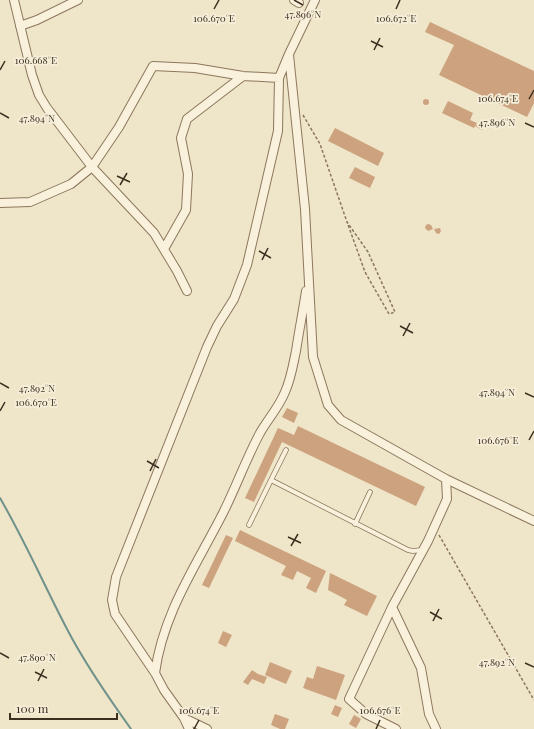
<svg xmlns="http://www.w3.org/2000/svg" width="534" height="729" font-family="'Playfair Display',serif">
<rect width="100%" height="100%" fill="#efe5c8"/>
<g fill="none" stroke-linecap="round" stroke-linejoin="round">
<path stroke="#6f928a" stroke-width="2" d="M0,498C25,541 44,585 67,629C85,664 108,697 131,729"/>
</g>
<path fill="#cda27e" d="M430,22L534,71V103L527,117L439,75L454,45L425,32Z
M423 102a3 3 0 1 1 6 0a3 3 0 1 1-6 0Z
M448,101L473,113L470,120L477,123L474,128L442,113Z
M481,123L485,126L482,130L475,126Z
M335,128L384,153L378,166L328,141Z
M355,167L375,177L370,188L349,178Z
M428,224L431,225L433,229L428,231L425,228L426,225Z
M440,228L441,231L439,234L436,233L434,229Z
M287,408L298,413L294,423L282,417Z
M298,426L425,487L416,506L282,442L254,502L245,498L278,428L294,435Z
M240,530L326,571L316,593L306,588L311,578L297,571L293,580L281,575L286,566L235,541Z
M226,535L233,538L209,588L202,585Z
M330,573L377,596L367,616L344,605L347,600L328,590Z
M223,631L232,635L226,647L218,643Z
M270,662L292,671L286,684L265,675Z
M317,666L345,675L336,700L303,688L307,677L313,679Z
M252,670L258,674L267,677L264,684L252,679L248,685L243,682Z
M335,705L342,708L338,717L331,714Z
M275,714L289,719L285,729H280L271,725Z
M354,715L361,719L356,728L349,724Z"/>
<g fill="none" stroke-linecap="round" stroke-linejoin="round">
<g stroke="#8c775d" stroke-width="5.5">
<path id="lane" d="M286,450L271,480L408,550L413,551L422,550
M355,524L370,492
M249,525L271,480"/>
</g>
<g stroke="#8c775d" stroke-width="10">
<path id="street" d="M14,0L32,75L39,95L47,108L92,167L154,233L177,271L187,291
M294,0L299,3
M20,26L37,20L78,0
M289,55L305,209L313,357L328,405L341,420L446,479L534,521
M0,203L30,202L71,184L92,167L119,127L153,66L195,68L243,76L279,78
M164,249L186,210L188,174L181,138L187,119L243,76
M392,607L421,668L429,714L436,729
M155,673C163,613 196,566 223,513C236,487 246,459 260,433C268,419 279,407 285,392C291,379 293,365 296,351C299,331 303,311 306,291
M184,718L207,729
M189,729L184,718L164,690L155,673L115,614L112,600L116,577L207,347L217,326L234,299L247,265L278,131L279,78L289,54L315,0
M396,729L366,714L349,699L392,607L428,541L447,499L446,479"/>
</g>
<path stroke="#8c775d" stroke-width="1.5" stroke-dasharray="3 2" stroke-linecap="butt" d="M303,115L320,144L347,222L368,252L395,312L389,314L365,272L347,222
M439,535L534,700"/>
<use href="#lane" stroke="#f9f1dc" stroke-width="4"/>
<use href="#street" stroke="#f9f1dc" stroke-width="8"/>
</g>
<path fill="none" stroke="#3c2f20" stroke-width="1.5" d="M294,0L303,5M214,9L219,0M396,9L400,0M371,41L383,47M374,50L380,38M0,70L5,61M529,99L534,90M0,113L9,118M525,123L534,127M117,176L130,182M120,185L127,173M259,251L271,258M262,260L268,248M400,326L413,333M403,336L410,323M0,383L9,388M525,393L534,397M0,411L5,402M529,440L534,431M147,461L159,468M150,471L156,459M288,537L301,543M291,546L298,534M430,612L442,619M433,621L439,609M0,653L9,658M525,663L534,667M35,672L47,678M38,681L44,669M194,729L199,720M376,729L380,720"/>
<g font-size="10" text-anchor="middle" fill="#3c2f20" stroke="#f6eed8" stroke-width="3.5" stroke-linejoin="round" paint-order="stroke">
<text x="303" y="18">47.896°N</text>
<text x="214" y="22">106.670°E</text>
<text x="396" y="22">106.672°E</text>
<text x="36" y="64">106.668°E</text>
<text x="498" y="102">106.674°E</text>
<text x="37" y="122">47.894°N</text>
<text x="497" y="126">47.896°N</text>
<text x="37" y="392">47.892°N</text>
<text x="497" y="396">47.894°N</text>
<text x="36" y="406">106.670°E</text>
<text x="498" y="444">106.676°E</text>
<text x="37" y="661">47.890°N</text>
<text x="497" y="666">47.892°N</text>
<text x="199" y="714">106.674°E</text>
<text x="380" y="714">106.676°E</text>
</g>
<path d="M10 713v6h107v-6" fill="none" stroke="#3c2f20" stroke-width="2"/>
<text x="16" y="713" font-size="12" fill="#3c2f20" stroke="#f6eed8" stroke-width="3" paint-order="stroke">100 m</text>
</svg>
